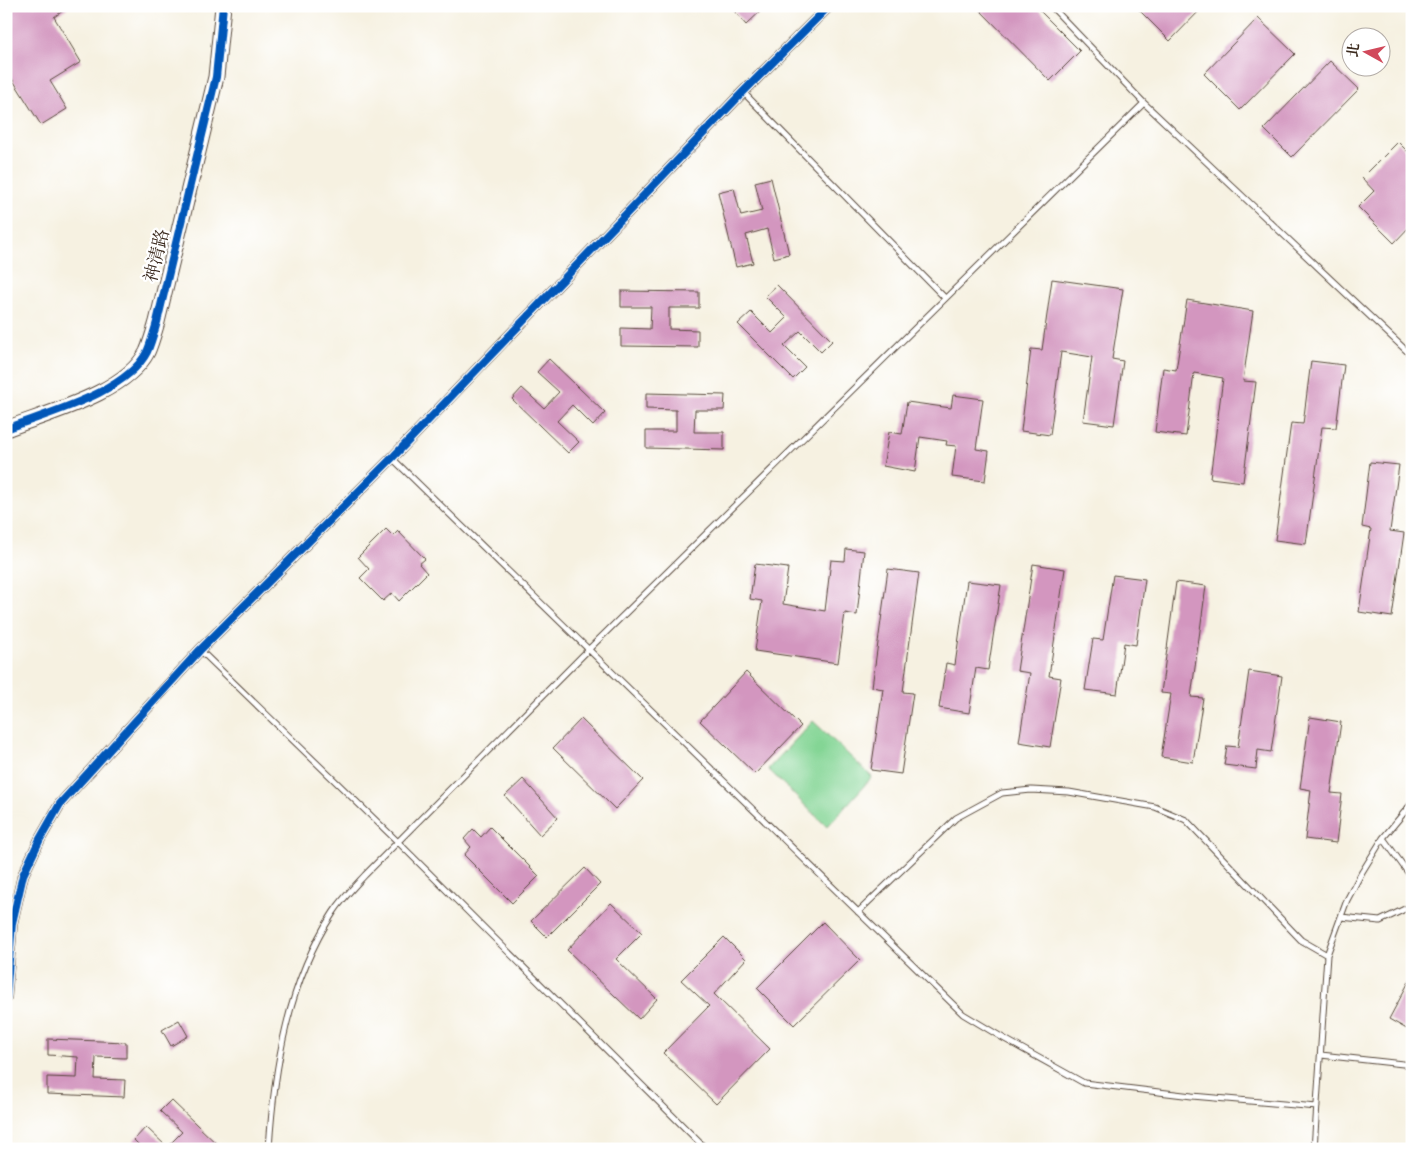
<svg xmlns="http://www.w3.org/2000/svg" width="1418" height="1155" font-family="Vollkorn,'Noto Serif TC',serif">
<rect width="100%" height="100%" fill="#fff"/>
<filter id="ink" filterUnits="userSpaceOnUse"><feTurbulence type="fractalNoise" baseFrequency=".02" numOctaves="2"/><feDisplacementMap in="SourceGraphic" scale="10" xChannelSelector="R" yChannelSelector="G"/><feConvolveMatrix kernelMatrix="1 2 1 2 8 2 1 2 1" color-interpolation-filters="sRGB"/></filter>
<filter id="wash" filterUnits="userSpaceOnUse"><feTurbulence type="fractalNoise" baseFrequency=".0096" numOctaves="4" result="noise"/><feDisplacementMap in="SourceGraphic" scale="20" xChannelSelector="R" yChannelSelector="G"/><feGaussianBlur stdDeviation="1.12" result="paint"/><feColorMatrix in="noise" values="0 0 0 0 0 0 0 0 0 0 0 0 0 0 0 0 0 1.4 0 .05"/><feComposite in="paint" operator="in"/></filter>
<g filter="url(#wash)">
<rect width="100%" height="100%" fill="#f6f1e1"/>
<path fill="#84d595" stroke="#60805a" d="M813,721L872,777L827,827L768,769Z"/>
<g id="blocks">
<path fill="#d396bf" d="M13,6H70L54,17L81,62L50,81L67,109L41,125L6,69V11Z
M730,6H766L746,25Z
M976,6H1035L1080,51L1050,81Z
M1135,6H1204L1170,41Z
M1258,18L1295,54L1240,110L1204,74Z
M1330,61L1359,89L1292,157L1264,129Z
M1398,142L1412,156V224L1394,243L1358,207L1374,191L1362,178Z
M771,178L789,254L774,258L767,229L746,235L753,263L736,267L718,192L734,188L741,216L762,211L755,182Z
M1052,279L1123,289L1112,359L1123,361L1114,425L1083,421L1092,357L1061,352L1050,435L1021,431L1031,349L1042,350Z
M777,285L832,341L821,352L800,331L784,346L805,367L793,379L738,324L751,312L772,333L787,318L765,296Z
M621,291L699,292V308H669V329L698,330V347L621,346V328L650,329L651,307H621Z
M1187,300L1253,311L1243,381L1256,382L1243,482L1210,478L1223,378L1194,373L1186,436L1155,432L1163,368L1176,370Z
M549,359L605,413L593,426L572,405L557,421L579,442L568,453L512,399L522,388L544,408L559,392L537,372Z
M1311,361L1344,365L1336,428L1322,427L1306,544L1275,540L1291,423L1303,424Z
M646,393L725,395L724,410H695L694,432H724V450L646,448V431H676V410L646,409Z
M953,395L983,399L976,449L989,451L985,481L952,477L956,446L946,445L947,441L920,437L915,472L883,466L889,432L902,434L907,402L951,408Z
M1370,462L1399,465L1390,531L1404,533L1392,617L1359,612L1371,529L1362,527Z
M386,529L393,536L398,531L425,559L419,564L427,573L399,601L392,593L383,601L360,578L369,569L358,557Z
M846,549L864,551L857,615L845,613L838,663L755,651L762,601L750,599L755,564L788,568L783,604L825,611L831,560L845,561Z
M1033,564L1065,569L1049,676L1061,678L1050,747L1019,742L1030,673L1017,671Z
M888,569L919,573L903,692L913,693L901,774L871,770L883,689L872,687Z
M1113,575L1145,579L1136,645L1124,643L1117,694L1085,690L1093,639L1103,640Z
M967,581L1001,585L988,670L976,668L969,713L939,708L946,663L955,665Z
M1176,582L1206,586L1191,697L1203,698L1193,762L1161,757L1171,694L1161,693Z
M1249,671L1282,676L1271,752L1258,750L1256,769L1224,765L1227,746L1238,747Z
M746,672L801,726L755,774L700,721Z
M1310,717L1341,722L1331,793L1342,794L1336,843L1305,839L1311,790L1300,788Z
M581,719L643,780L615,809L553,748Z
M523,779L558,818L540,835L505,796Z
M490,827L539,876L512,903L464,855L471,847L464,839L473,829L481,837Z
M585,868L600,884L547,937L531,921Z
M611,903L642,933L616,959L657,999L639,1019L567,950Z
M823,922L860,960L794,1025L757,988Z
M724,937L746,959L714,994L770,1049L716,1104L663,1053L709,1006L681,980Z
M1412,976V1032L1389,1019Z
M179,1020L188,1036L171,1046L162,1030Z
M48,1039L126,1042V1058L96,1057L95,1079L125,1080L124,1097L47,1094V1077L77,1078L78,1057L48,1055Z
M171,1100L222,1149H143L134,1140L146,1127L167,1147L182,1132L160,1111Z"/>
</g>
</g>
<g filter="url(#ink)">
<use href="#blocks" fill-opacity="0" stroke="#57483b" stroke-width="1"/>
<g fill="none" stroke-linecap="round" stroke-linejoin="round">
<g stroke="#57483b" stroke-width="7">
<path id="lane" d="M1051,6L1144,103L1412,356
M743,92L945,298
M392,458L963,1014L1003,1038L1084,1083L1192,1096L1317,1107
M200,650L398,842L706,1149
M1383,838L1412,878
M858,912L956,818L1002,793L1031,790L1069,792L1155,807L1186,820L1301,940L1327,955
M1341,917L1380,921L1409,907L1412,897
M1321,1055L1412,1065
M269,1149C274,1068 288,982 333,913C342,899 354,887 365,875L590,648L1144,103
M1314,1149L1327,955L1347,900L1362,872L1383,838L1412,803"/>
</g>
<g stroke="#57483b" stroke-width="12">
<path id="street" d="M6,997L12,923L23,875L40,839L60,804L200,650L392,458L743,92L829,6"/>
</g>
<g stroke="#57483b" stroke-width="17">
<path id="secondary" d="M6,429C47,413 126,393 147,352C151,343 154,332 157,322L216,77L223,6"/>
</g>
<use href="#lane" stroke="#fff" stroke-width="5"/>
<use href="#street" stroke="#fff" stroke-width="10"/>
<use href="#secondary" stroke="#fff" stroke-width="15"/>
<g stroke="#fff" stroke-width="11">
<path id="cycleway" d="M6,429C47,413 126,393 147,352C151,343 154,332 157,322L216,77L223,6
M6,997L12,923L23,875L40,839L60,804L200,650L392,458L743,92L829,6"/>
</g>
<use href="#cycleway" stroke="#0057b8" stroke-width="8"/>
</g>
</g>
<g text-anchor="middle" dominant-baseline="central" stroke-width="4.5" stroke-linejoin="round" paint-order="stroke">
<g font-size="18" fill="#3b2a1e" stroke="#fff">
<text transform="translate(158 256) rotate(-76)">神清路</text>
</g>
</g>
<rect width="1418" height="1155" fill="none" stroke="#fff" stroke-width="25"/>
<g transform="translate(1366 52) rotate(278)"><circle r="24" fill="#ffffff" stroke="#b1aaa5"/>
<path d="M0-4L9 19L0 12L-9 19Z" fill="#d1495b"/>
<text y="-8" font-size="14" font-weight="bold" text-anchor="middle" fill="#3b2a1e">北</text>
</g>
</svg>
